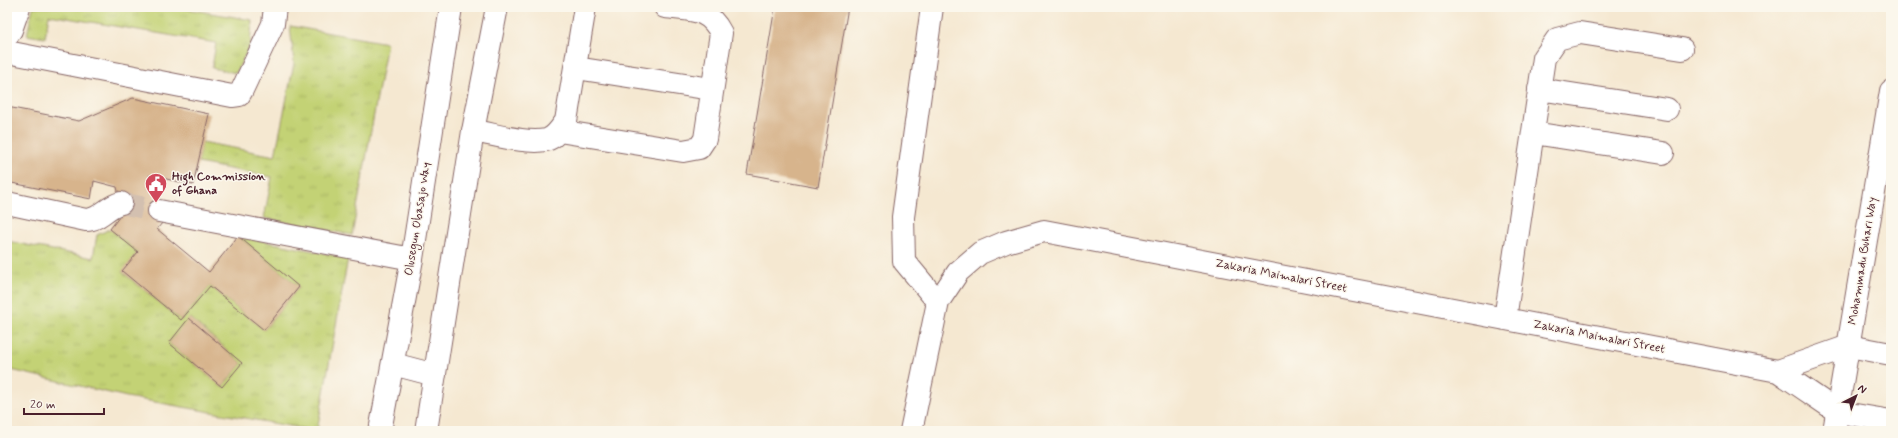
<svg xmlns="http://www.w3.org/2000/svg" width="1898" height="438" font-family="Mynerve,sans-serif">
<defs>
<pattern id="grass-tufts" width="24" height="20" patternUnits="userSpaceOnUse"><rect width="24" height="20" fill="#c3d274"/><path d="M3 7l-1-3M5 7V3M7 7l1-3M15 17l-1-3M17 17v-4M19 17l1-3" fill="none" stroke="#a9b465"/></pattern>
</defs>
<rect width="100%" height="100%" fill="#fbf7ec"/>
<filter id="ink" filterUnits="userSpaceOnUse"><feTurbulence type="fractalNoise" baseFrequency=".025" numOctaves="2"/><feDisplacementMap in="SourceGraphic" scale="8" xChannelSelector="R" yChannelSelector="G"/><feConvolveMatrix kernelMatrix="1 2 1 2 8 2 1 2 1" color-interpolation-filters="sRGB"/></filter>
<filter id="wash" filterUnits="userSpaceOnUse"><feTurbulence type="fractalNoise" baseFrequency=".012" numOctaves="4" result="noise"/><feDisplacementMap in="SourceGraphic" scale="16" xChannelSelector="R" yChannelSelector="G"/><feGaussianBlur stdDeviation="0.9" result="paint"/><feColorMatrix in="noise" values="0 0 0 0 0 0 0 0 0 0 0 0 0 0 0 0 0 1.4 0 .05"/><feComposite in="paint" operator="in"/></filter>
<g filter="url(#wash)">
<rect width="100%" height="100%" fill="#f5e8d1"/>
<path fill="url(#grass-tufts)" stroke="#867850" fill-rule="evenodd" d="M33,7H175L252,20L250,45L236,73L212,68L216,43L49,15L45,38L27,35Z
M290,26L387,43L352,235L264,218L272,177L198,163L202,142L275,156L294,63Z
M110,229L138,252L122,272L181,320L210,286L264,330L299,287L238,236L348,258L317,431L127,397L7,369V241L93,258L97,235ZM190,318L242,363L222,387L169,343Z"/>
<g id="blocks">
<path fill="#d7b48c" d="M775,7H848L818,187L747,174Z
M133,98L209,114L193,185L149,175L163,222L157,229L209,272L238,236L299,287L264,330L210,286L181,320L122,271L138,252L110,229L123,212L117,187L94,181L91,199L7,182V107L79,121Z
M189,318L242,363L222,387L169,343Z"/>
</g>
</g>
<g filter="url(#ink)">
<use href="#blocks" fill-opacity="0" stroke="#866565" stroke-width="1"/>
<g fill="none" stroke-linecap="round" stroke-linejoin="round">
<path stroke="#d3c0b0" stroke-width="22" stroke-dasharray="22 11" stroke-linecap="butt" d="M121,203L159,211"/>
<g stroke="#866565" stroke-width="24">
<path id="minor" d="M932,7L903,217L904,261L938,302
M7,36L11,30L19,7
M7,52L232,96L239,95L242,90L273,24L275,7
M576,68L711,89
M1539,89L1667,109
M473,131C494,134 525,144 546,140C555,138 561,128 566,121L585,7
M559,131L683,151L699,148L705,139L721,33C708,7 691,11 665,7
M1533,133L1663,153
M7,203L86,220C100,220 107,206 121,203
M159,211L412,259
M1505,319L1544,58L1557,39L1580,33L1682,49
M1778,371L1849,346L1891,354
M911,431L938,302L958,272L980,253L1006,242L1044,231L1778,371L1838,412L1891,421"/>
</g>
<g stroke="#866565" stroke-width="24">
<path id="major" d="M393,364L435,375
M380,431L412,259L451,7
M426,431L473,131L497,7
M1834,431L1891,91
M1891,431V429"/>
</g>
<use href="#minor" stroke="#fff" stroke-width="22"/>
<use href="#major" stroke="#fff" stroke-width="22"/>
</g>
</g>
<defs>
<g id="civic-pin" transform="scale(1.15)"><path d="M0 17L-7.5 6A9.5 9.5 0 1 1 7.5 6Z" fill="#d1495b" stroke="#fbf7ec"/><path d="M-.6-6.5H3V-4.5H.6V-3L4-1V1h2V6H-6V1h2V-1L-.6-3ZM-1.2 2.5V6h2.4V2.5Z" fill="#fff"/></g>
</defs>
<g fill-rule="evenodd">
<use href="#civic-pin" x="156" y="184"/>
</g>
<g text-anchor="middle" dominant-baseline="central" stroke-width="3" stroke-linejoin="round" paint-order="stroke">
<g font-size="12" font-weight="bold" fill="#4a1f2b" stroke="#fbf7ec" text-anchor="start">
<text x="172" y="177">High Commission<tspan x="172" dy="14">of Ghana</tspan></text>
</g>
<g font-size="12" fill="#4a1f2b" stroke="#fbf7ec">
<text transform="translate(418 219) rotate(-81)">Olusegun Obasajo Way</text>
<text transform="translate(1863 261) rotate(-81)">Mohammadu Buhari Way</text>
<text transform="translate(1281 276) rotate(11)">Zakaria Maimalari Street</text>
<text transform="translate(1599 337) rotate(11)">Zakaria Maimalari Street</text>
</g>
</g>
<rect width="1898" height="438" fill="none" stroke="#fbf7ec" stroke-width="24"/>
<g transform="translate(1856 396) rotate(42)" stroke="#fbf7ec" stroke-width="3" paint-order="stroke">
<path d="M0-3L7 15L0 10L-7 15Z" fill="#4a1f2b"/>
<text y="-6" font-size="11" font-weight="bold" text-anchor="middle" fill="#4a1f2b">N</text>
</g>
<path d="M24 408v6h80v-6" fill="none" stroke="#4a1f2b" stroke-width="2"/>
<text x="30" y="408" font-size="12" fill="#4a1f2b" stroke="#fbf7ec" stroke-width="3" paint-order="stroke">20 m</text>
</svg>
